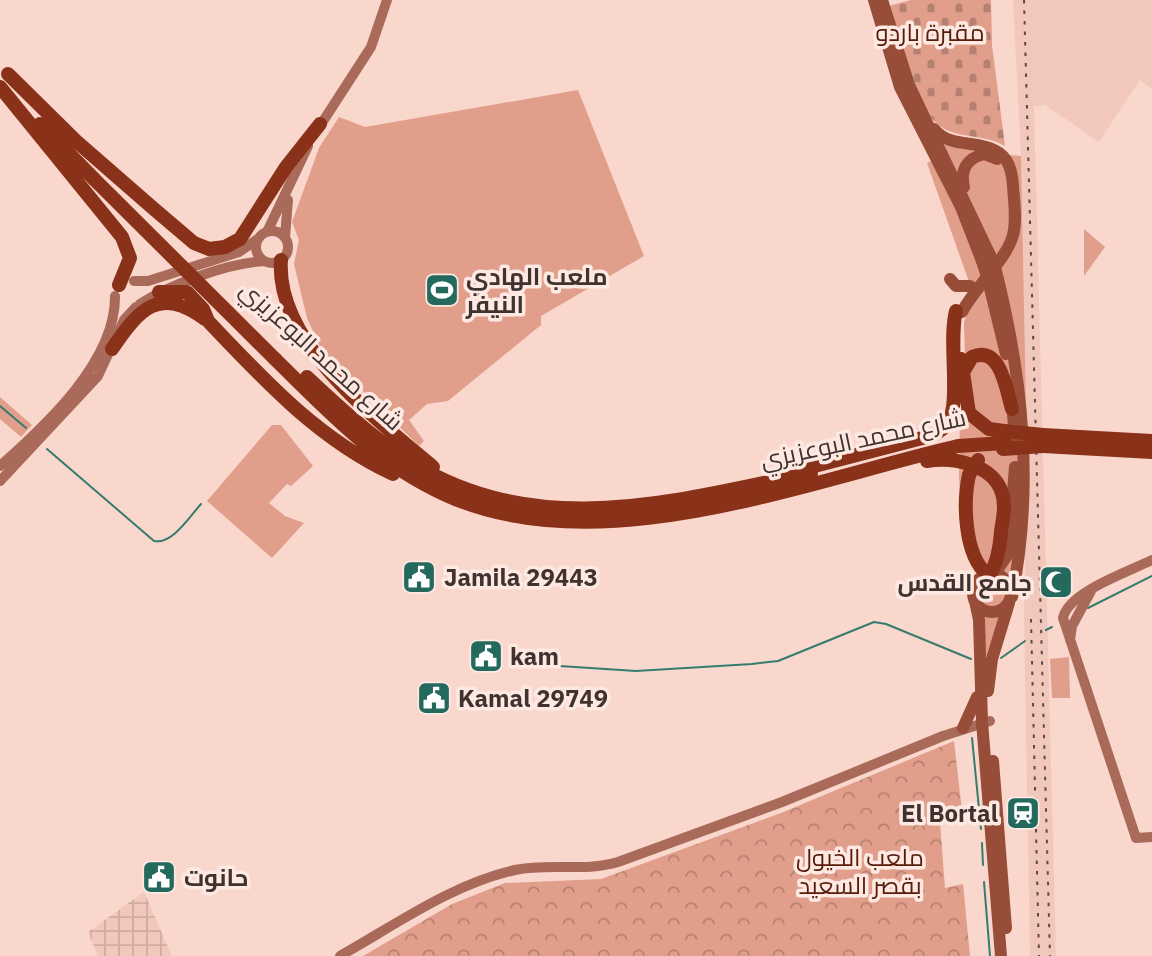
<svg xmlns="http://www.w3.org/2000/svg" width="1152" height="956" font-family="'IBM Plex Sans',Cairo,sans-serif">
<defs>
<pattern id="industrial-grid" width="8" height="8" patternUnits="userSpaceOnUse" patternTransform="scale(1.75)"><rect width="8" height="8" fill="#f2c8bc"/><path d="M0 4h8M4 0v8" fill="none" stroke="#d1aca2"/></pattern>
<pattern id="cemetery-stones" width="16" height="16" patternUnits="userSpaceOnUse" patternTransform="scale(1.75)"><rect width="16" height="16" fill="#e09e8b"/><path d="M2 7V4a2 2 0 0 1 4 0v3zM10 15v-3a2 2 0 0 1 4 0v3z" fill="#b78172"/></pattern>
<pattern id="park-crowns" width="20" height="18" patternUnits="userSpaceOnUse" patternTransform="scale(1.75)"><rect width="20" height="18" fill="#e09e8b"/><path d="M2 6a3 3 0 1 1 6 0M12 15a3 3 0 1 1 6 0" fill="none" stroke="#b78172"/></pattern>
</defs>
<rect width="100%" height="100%" fill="#fad7cd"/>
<path fill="#f2c8bc" d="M1013,0H1152V89L1140,80L1099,142L1045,105L1034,106L1056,956H1030L1024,616L1027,457L1021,156Z"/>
<path fill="url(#industrial-grid)" d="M144,892L172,956H98L88,932Z"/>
<path fill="#e09e8b" d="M578,90L644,256L541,316V325L448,401L427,404L409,420L424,441L419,446L322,351L307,318L294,264L299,240L292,222L319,148L339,117L365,127Z
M939,130L1008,155L1021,156L1027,457L1007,599L987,656L983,654L976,596L977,568L961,513L959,475L960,412L966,400L964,322L974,296L927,163L945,154Z
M1084,229L1105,247L1084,276Z
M0,397L32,425L21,437L0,419Z
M272,425H281L313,466L291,486L287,484L269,503L285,516L304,523L272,558L207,501Z
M1069,657L1070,698H1052L1050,659Z"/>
<path fill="url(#cemetery-stones)" d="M911,0H991L992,45L1005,146C985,134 962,139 943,128C914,112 898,36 889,6Z"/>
<path fill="url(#park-crowns)" d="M954,741L963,820L940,823L945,888L963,884L970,956H363L452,904L505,883L601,879L781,813Z"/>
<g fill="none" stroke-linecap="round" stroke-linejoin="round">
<path stroke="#357c6d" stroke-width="2" d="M0,406L26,428
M47,449L154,541C172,545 190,516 201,504
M1088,608L1152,576
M1046,630L1052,627
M1001,658L1025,641
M514,663L636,671L752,664L778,661L874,622L886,624L971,659
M972,738L981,829
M982,843L983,865
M984,882L990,956"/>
<path stroke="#a96a59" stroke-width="10" d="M318,129L371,47L387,0
M256 247a16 16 0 1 1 32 0a16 16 0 1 1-32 0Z
M267,232L308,146
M285,237L288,200
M134,281H148L239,252L259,238
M140,304C171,284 228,263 264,261
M0,466C46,425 116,361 115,296
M0,481L98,376L124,320L136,307
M1152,560C1128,572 1068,592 1063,618L1136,838L1152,837
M1070,640L1072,626L1091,591
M340,956C395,925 452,884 515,870C549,863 585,872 618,862L782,802L943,736L990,721"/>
<path stroke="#984d38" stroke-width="12" d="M874,0L900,87L961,207L982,261
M882,0L909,85L990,255
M934,129C949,148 975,140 994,150C1009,157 1012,171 1013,186C1014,202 1017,220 1013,235C1007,259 975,287 962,312
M964,187C960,170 967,158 984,154L997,159
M996,271C1023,379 1034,487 1012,597
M950,279L956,286H970
M988,280L1006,354
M1012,400L1015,441
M995,573L1008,554L1015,467
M973 593a19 19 0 1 1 38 0a19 19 0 1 1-38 0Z
M975,601L979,620L982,722L1001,956
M988,691L992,659L1009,603
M963,728L977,697
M993,761L1006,928"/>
<path stroke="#893219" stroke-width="14" d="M8,74L76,141L154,209L194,243L209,249L225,247L240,239L286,167L320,124
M0,87L122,237L130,258L119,285
M40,124L94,179
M281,260C275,342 376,419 433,467
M159,292H187L203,309L208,321C264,380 318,439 393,474
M112,349C140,308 159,286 205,319
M275,359C326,409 377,464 444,494C597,565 803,482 958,446L1005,443
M961,359L969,413L989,429L1004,431
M962,374L972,357C1001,345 1006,389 1012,409
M307,377C337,405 367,433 401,456C532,543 671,502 811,473
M1043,435L1152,441
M1043,446L1152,452
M927,461C953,457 993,464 1002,493C1006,505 1003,519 1001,531C1000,546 998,561 990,574
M799,470L930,436C937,433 944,429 948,423C961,403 948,340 956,311
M969,475C963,502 964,555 987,574"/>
<path stroke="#5b4a46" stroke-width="2" stroke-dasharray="3.5 7" stroke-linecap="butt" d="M1024,0L1050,956
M1031,619L1039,956"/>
<path stroke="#984d38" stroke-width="12" d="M990,255L996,271
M982,261L988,280"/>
<path stroke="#893219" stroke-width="14" d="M94,179L275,359
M1004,431L1043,435
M1003,449L1043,446
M969,475L978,460"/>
</g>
<defs>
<g id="stadium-square" transform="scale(1.75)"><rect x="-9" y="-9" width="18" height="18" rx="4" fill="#24695d" stroke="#fde8e2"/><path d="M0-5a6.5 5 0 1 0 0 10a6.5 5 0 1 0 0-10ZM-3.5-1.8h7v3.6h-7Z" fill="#fff"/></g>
<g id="civic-square" transform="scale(1.75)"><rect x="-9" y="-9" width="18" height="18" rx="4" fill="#24695d" stroke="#fde8e2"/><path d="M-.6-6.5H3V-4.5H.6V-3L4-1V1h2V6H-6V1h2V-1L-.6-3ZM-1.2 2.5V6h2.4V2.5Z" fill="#fff"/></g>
<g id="mosque-square" transform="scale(1.75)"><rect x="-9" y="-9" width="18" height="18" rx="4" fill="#24695d" stroke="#fde8e2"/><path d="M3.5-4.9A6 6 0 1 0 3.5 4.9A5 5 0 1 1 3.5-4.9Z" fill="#fff"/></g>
<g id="station-square" transform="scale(1.75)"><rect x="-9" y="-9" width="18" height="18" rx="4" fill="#24695d" stroke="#fde8e2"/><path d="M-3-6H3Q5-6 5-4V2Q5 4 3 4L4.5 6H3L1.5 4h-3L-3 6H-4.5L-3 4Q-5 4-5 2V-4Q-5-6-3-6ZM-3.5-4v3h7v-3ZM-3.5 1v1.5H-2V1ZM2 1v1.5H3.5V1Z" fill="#fff"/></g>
</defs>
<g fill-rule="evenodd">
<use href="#stadium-square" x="442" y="290"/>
<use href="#civic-square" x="419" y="577"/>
<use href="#mosque-square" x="1056" y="582"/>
<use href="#civic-square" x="486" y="656"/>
<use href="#civic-square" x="434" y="698"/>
<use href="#station-square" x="1023" y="813"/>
<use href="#civic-square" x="159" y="877"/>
</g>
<g text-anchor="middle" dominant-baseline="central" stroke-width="7" stroke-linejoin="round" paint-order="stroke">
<g font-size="24" fill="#581c0a" stroke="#fde8e2">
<text x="930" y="32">مقبرة باردو</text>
<text x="860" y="857">ملعب الخيول<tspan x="860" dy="28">بقصر السعيد</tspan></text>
</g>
<g font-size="24" font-weight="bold" fill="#40332f" stroke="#fde8e2" text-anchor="start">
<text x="466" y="276">ملعب الهادي<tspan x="466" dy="28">النيفر</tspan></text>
<text x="444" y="577">Jamila 29443</text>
<text x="1032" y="582" text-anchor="end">جامع القدس</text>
<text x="510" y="656">kam</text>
<text x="458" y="698">Kamal 29749</text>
<text x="998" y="813" text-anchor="end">El Bortal</text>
<text x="184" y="877">حانوت</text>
</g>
<g font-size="24" fill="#40332f" stroke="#fde8e2">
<text transform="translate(322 355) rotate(42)">شارع محمد البوعزيزي</text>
<text transform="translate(863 438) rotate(-12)">شارع محمد البوعزيزي</text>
</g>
</g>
</svg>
